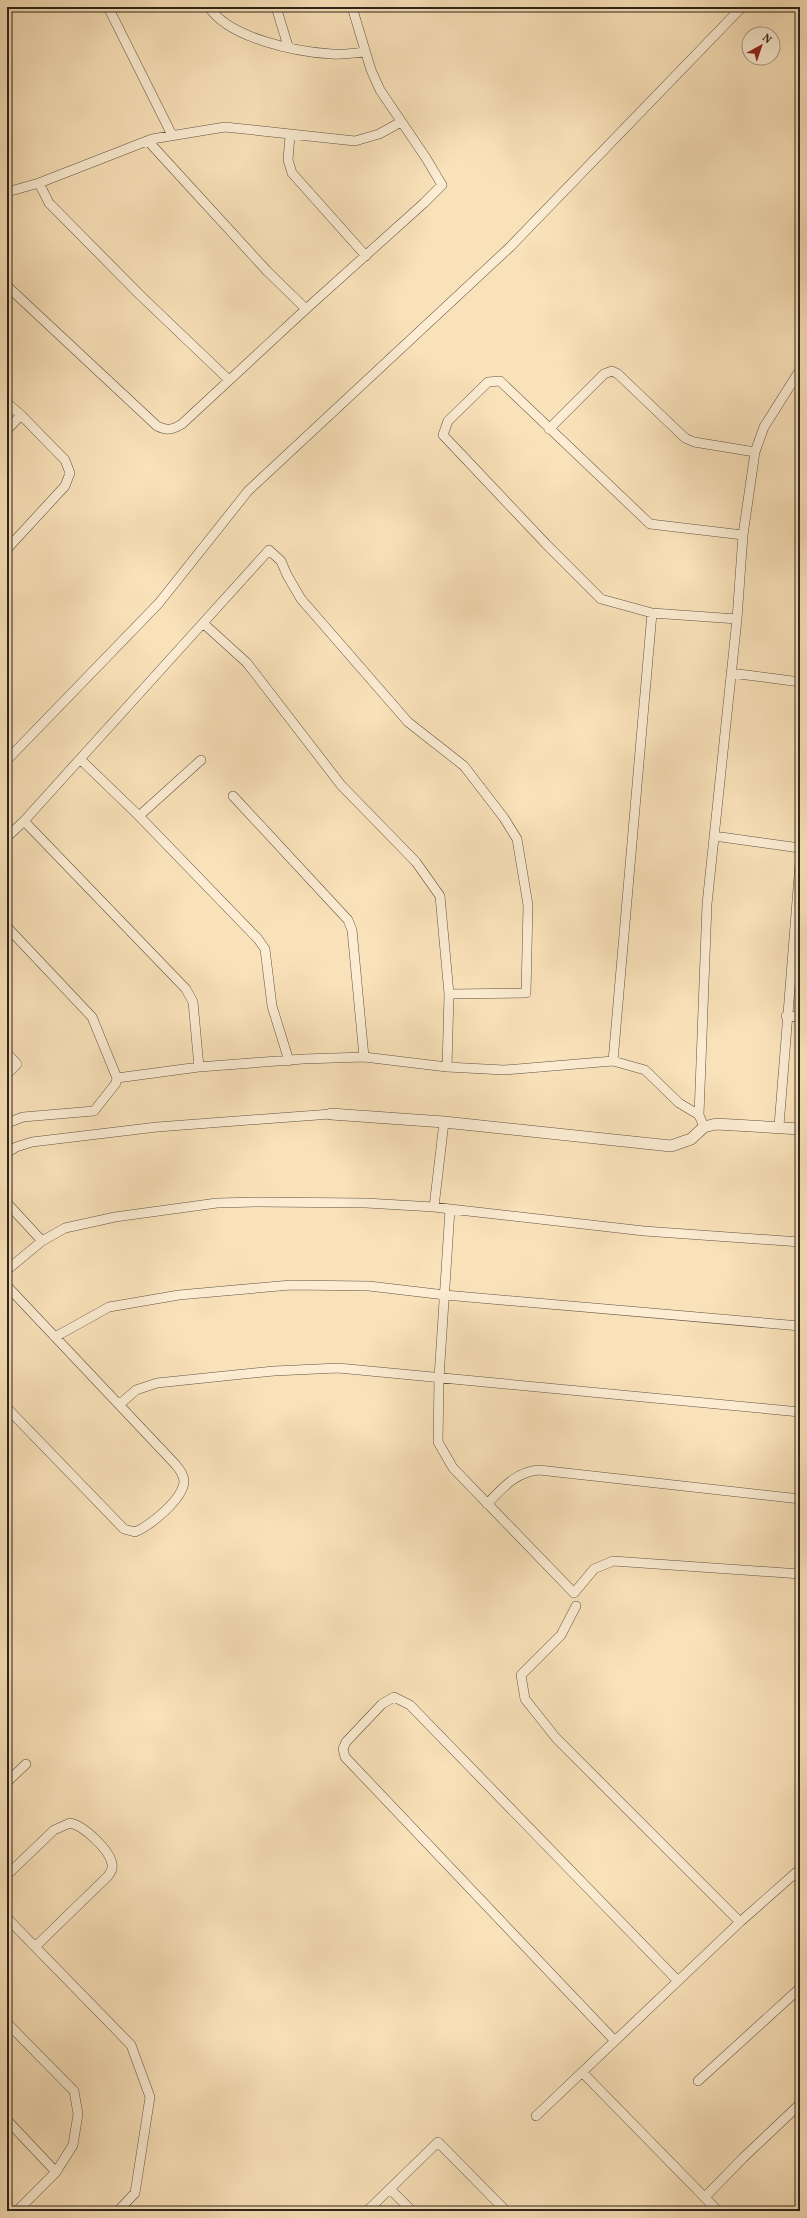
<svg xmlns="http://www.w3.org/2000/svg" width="807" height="2218" font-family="Vollkorn,serif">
<rect width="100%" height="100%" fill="#f9e1b9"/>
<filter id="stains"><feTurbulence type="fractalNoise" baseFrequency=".005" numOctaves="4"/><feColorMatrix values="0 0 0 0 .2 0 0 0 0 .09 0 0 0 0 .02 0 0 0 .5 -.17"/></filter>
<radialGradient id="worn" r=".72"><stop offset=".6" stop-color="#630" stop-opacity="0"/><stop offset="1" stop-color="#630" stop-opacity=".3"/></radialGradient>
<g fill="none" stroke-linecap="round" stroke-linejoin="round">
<g stroke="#605242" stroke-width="10">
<path id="minor" d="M108,7L172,135
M209,7C229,38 296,52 332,54C343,55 354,53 365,52
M276,7L288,46
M290,135L288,160L292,173L366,256
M39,183L49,203L140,295L229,380
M7,192L39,183L152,139L225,127L355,141L379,134L401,122
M7,286L157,426C167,431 172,430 182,424L306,309L267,271L148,141
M306,309L424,203L442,185L426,158L380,90L371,70L352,7
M7,403L21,415L7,430
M549,429L604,374L612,371L618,374L685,438L694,442L755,452
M7,549L65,486L70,473L65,460L21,415
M737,619L652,613L601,599L546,544L443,435L448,421L488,382L500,381L650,524L743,535
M203,623L269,550L281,561L287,575L301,599L408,722L464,766L504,818L517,839L528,905L526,993L449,994
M731,673L800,682
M80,759L203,623L247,663L341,785L416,862L440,896L449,994L447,1067
M7,760L159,603L248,491L510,247L742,7
M233,796L348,920L352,930L364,1057
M139,816L201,760
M24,821L80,759L139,816L258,939L265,949L272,1006L289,1061
M714,836L800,848
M7,837L24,821L186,989L193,1002L199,1067
M7,927L92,1017L117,1078L116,1083L94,1111L23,1117L7,1123
M786,1016L800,1017
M7,1053L17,1064L7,1074
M613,1061L652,613
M117,1078L199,1067L303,1059L364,1057L447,1067L504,1070L613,1061L645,1070L679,1103L699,1115
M444,1122L434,1207L450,1209L439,1378L438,1442L453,1468L574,1593L594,1569L613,1561L800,1574
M779,1126L800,863
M704,1127L699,1115L707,904L737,619L743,535L755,452L764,427L800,370
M7,1153L16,1147L32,1142L157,1127L331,1114
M7,1203L42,1241
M450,1209L644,1231L800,1242
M7,1270L42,1241L65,1228L115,1217L217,1203L259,1202L366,1203L434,1207
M7,1286L176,1465C180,1470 184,1475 184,1482C182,1500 151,1525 135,1532L124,1529L7,1408
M55,1337L109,1307L179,1295L291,1285L369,1286L445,1295L800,1326
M120,1404L136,1390L157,1383L274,1371L338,1368L800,1412
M487,1504C503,1488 515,1472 539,1470L800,1499
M576,1606L561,1635L521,1675L525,1699L556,1738L740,1922
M7,1782L26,1764
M7,1875L54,1830L70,1823C83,1825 110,1850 112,1864C113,1869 111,1872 108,1876L36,1946
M7,1918L131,2045L150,2097L135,2193L118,2211
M7,2023L74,2091L78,2114L73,2145L56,2172L17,2211
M615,2041L345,1757L343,1749L346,1742L382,1704L394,1697L410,1705L678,1981
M582,2072L718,2211
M698,2081L800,1988
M536,2116L740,1922L800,1869
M7,2120L56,2172
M390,2189L412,2211
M705,2197L743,2158L800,2104
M367,2211L438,2142L506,2211"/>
</g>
<g stroke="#605242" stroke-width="12">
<path id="tertiary" d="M331,1114L444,1122L671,1146L691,1139L704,1127L716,1124L800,1129"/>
</g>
<use href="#minor" stroke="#fbecd2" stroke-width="9"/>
<use href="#tertiary" stroke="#fbecd2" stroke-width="11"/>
</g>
<rect width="807" height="2218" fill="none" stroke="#f9e1b9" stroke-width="24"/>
<rect x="8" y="8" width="791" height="2202" fill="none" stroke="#2d231b" stroke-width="2"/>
<rect x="12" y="12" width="783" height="2194" fill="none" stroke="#2d231b"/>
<g transform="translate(761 46) rotate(40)"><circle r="19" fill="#fbecd2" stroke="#a99c89"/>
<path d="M0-3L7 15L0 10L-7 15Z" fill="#8f2418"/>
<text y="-6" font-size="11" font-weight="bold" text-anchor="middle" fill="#2d231b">N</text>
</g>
<rect width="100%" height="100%" filter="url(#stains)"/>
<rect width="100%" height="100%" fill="url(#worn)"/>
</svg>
